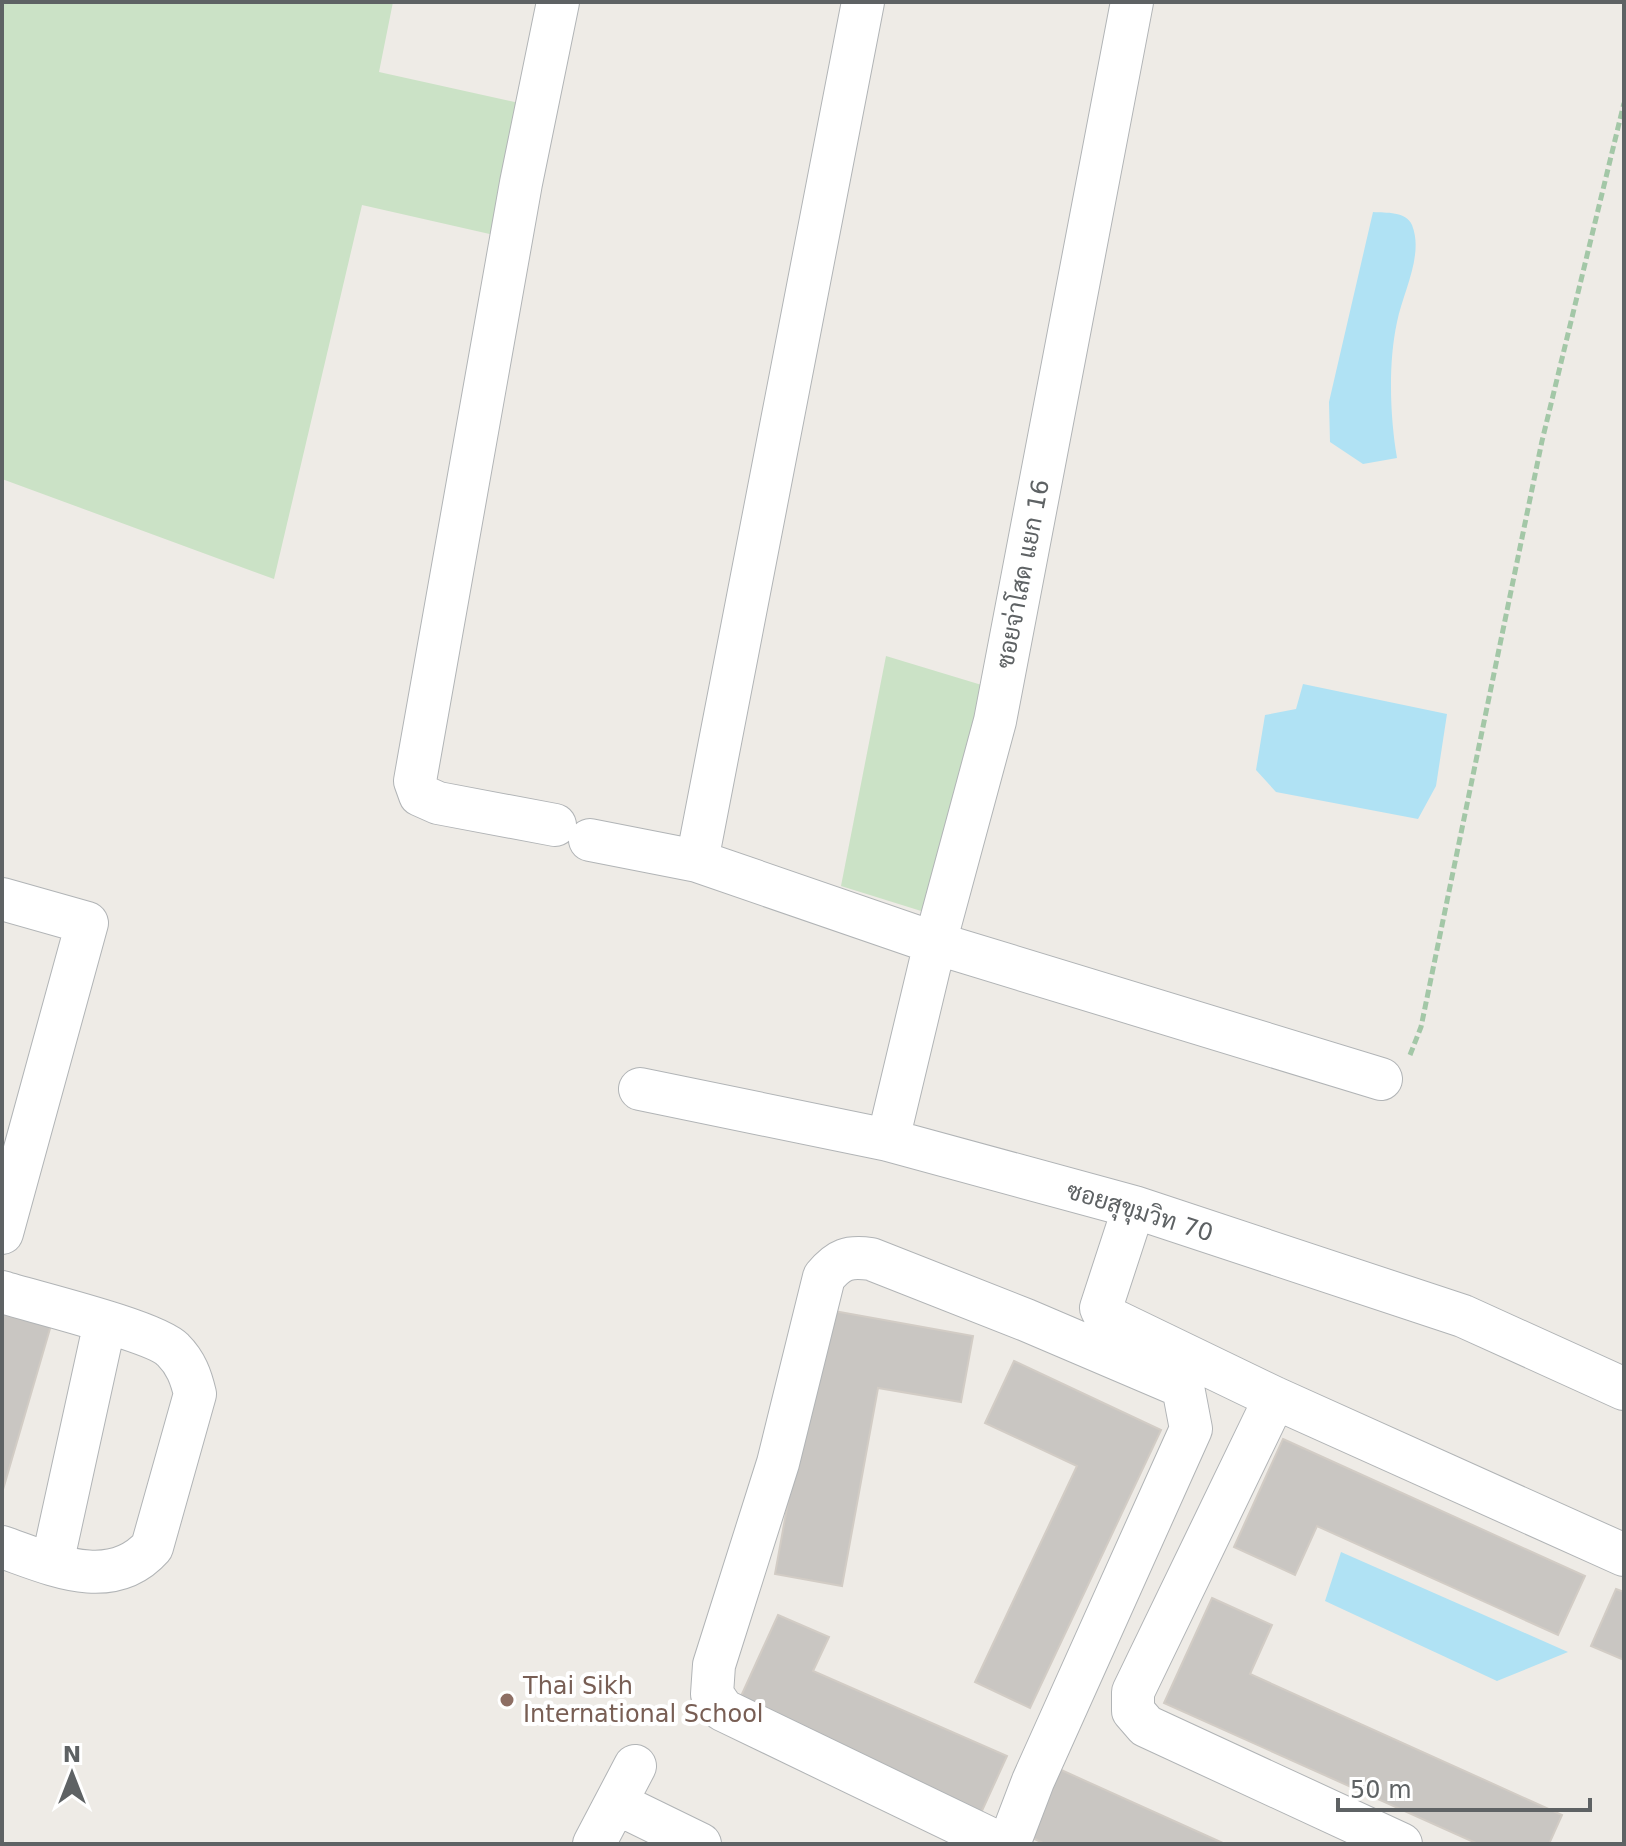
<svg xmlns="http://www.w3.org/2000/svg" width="1626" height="1846" font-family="'DejaVu Sans',Sarabun,sans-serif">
<rect width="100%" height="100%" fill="#eeebe6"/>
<path fill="#cbe2c6" d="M2,2H393L379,72L519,103L494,235L362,205L274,579L2,479Z
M886,656L985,686L934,915L841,886Z"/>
<path fill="#b0e2f4" d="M1373,212C1386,213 1406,211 1412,225C1424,255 1403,292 1397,322C1388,364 1390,416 1397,458L1363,464L1330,442L1329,402Z
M1303,684L1447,714L1436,786L1418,819L1276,792L1256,770L1265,715L1296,709Z
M1341,1552L1568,1652L1497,1681L1325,1601Z"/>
<path fill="#c9c6c2" stroke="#d2ccc5" stroke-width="2" d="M2,1301L54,1315L2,1493Z
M823,1309L973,1336L961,1402L878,1388L842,1586L775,1574Z
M1014,1361L1161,1430L1030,1708L975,1682L1077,1466L985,1423Z
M1283,1439L1585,1576L1558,1635L1317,1526L1295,1575L1234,1547Z
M1616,1589L1624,1592V1660L1591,1646Z
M1212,1598L1272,1625L1250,1674L1562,1815L1549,1844H1478L1164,1703Z
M778,1615L829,1637L813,1671L1007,1756L981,1813L737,1705Z
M1059,1769L1225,1844H1045L1028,1836Z"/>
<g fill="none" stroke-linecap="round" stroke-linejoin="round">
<g stroke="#b1b4b6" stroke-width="44">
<path id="minor" d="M555,825L438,803L420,795L415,781L521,183L558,2
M590,840L697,861L935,943L1381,1079
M697,861L863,2
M2,899L87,923L2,1233
M640,1089L888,1140L1134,1207L1463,1316L1624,1389
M888,1140L935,943L995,721L1132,2
M1134,1207L1101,1308L1105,1316L1275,1398L1624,1555
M2,1292C34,1302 155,1331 173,1350C186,1363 191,1377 195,1394L152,1547C111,1593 51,1564 2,1547
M1275,1398L1133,1692V1711L1146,1726L1401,1844
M52,1564L105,1322
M616,1803L700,1844
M594,1844L635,1766
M1001,1844L723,1710L712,1694L714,1665L778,1463L824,1277C839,1259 848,1256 871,1259L1026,1320L1183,1387L1191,1429L1033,1781L1009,1844"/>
</g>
<path stroke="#a3c7a7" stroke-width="5" stroke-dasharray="8 4" stroke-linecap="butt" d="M1410,1055L1421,1027L1542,441L1624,103"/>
<use href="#minor" stroke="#fff" stroke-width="42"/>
</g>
<circle fill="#8d6e63" stroke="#fff" stroke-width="3" cx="507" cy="1700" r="8"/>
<g text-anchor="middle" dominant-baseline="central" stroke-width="8" stroke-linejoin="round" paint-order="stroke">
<g font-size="24" fill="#5e6264" stroke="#fff">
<text transform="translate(1023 574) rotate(-79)">ซอยจ่าโสด แยก 16</text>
<text transform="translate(1140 1212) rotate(17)">ซอยสุขุมวิท 70</text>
</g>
<g font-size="24" fill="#785e54" stroke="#fff" text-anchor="start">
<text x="523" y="1686">Thai Sikh<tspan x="523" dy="28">International School</tspan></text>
</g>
</g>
<rect width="1626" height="1846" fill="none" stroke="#5e6264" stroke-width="8"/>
<g transform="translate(72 1774)" stroke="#ffffff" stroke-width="6" paint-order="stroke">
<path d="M0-6L14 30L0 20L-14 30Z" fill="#5e6264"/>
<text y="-12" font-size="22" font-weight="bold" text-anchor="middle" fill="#5e6264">N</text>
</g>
<path d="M1338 1798v12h252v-12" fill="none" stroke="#5e6264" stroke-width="4"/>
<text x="1350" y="1798" font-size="24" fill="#5e6264" stroke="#ffffff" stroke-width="6" paint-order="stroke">50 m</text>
</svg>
